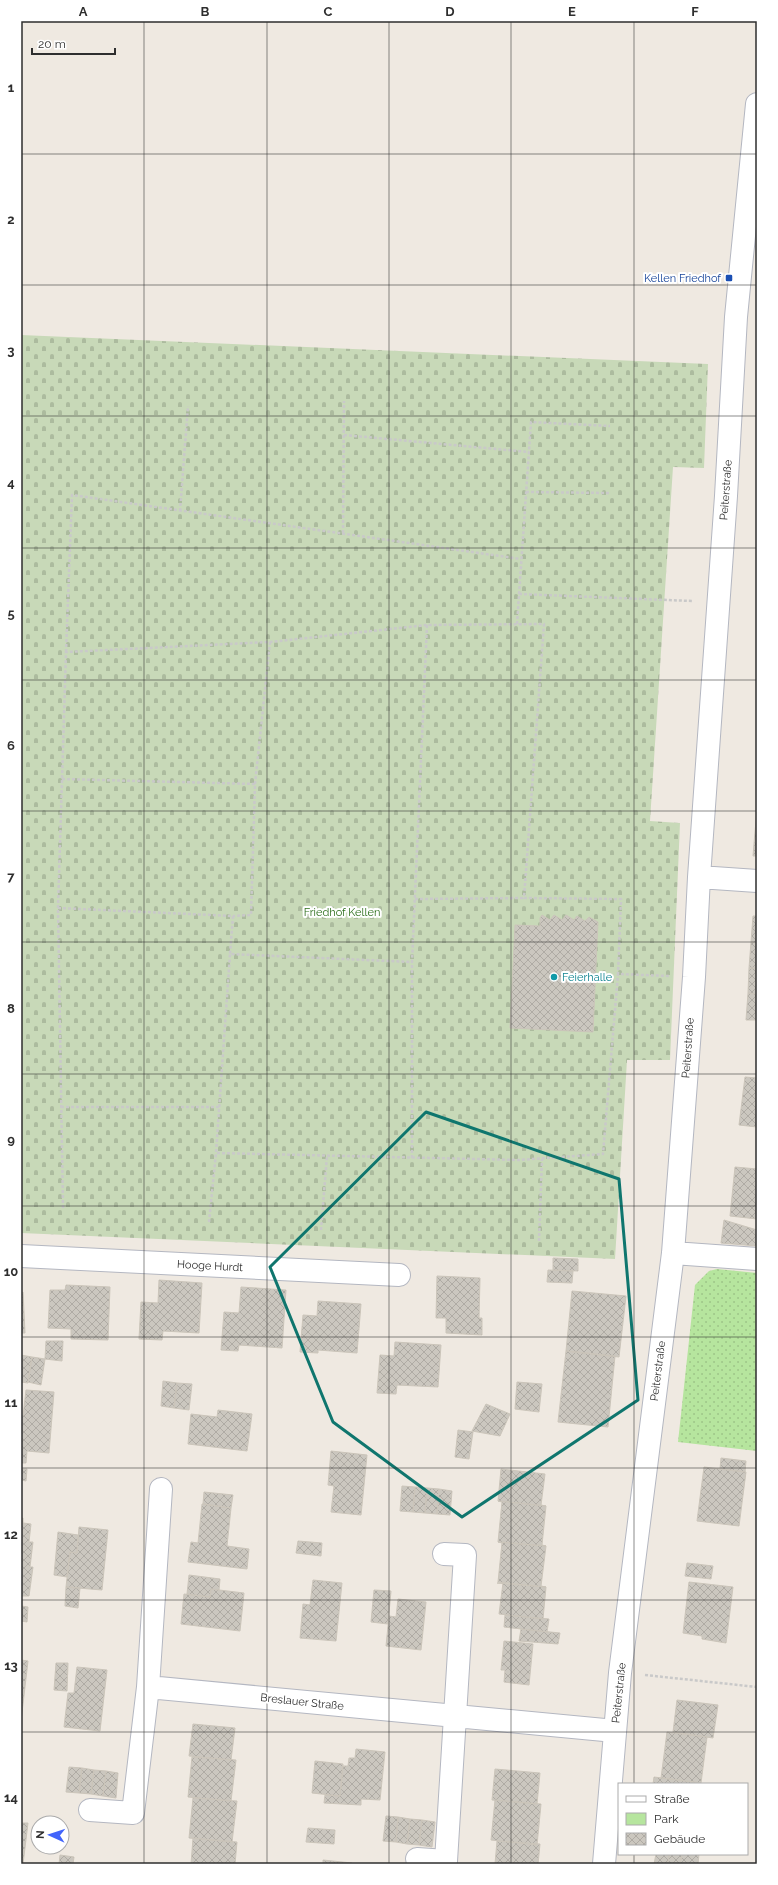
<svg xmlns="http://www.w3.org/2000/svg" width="778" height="1885" font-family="Raleway,sans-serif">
<defs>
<pattern id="green-dots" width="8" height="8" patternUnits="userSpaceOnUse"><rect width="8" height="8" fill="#b6e59e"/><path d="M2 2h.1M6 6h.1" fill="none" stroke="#9dc588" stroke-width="1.8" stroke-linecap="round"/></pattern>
<pattern id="cemetery-stones" width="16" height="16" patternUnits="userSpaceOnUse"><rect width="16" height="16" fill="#c8d9b8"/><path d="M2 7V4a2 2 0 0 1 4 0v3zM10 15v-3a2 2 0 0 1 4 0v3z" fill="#acbb9e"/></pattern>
<pattern id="building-cross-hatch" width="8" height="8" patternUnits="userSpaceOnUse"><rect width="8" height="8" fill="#cbc7bf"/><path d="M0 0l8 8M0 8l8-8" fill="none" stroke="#afaba4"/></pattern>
</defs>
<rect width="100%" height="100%" fill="#efe9e1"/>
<path fill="url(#green-dots)" d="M717,1269L757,1273V1451L678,1442L695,1285L709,1271Z"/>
<path fill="url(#cemetery-stones)" d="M21,335L708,364L704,468L673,467L650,821L680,823L670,1060H627L615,1259L21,1233Z"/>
<path fill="url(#building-cross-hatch)" stroke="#cbc5ba" d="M757,810V833L755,832Z
M755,832L757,833V856H753Z
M542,915L550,920L554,915L562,920L566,915L574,920L577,916L585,921L589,917L598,922L593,1032L510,1028L515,925L540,926V918Z
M753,916H757V943L751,942Z
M751,942L757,943V968H749Z
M749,968H757V994L748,993Z
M748,993L757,994V1020H746Z
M745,1077L757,1078V1127L739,1125Z
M735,1167L757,1169V1219L730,1216Z
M724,1220L757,1230V1246L721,1243Z
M553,1258L578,1259V1271L553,1270Z
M548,1270L573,1271L572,1283L547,1282Z
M437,1276L480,1278L479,1318H482V1335L446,1333V1318H436Z
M159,1280L202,1283L199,1333L163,1331L162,1340L139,1339L141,1302L158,1303Z
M66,1285L110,1287L108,1340L71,1339V1329L48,1328L50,1290H65Z
M241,1287L286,1290L282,1348L239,1345L238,1351L221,1350L224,1312L239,1313Z
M572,1291L626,1296L619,1357L566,1351Z
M23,1292L25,1333H21V1293Z
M318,1301L361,1304L357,1353L318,1350V1353L300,1352L303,1315L317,1316Z
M46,1341H63L62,1361L45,1359Z
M395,1342L441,1345L438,1387L397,1385L396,1394L377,1393L380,1355L394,1356Z
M566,1351L615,1356L608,1427L558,1422Z
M21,1355L32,1357L28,1383L21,1382Z
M32,1357L45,1359L41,1385L28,1382Z
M163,1381L177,1383L174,1408L161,1406Z
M517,1382L542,1384L539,1412L515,1409Z
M177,1383L192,1384L189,1410L174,1408Z
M26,1390L54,1392L49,1453L27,1451L26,1463H21V1416H23Z
M486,1404L510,1414L500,1436L472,1431Z
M218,1410L252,1414L247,1451L188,1444L191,1414L217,1417Z
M458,1430L473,1432L469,1459L455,1457Z
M331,1451L367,1455L361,1515L331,1512L334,1486L328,1485Z
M721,1458L746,1461L745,1472L720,1469Z
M704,1467L746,1472L739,1526L697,1521Z
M21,1469H27L26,1481L21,1480Z
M501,1469L545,1474L541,1505L546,1506L498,1501Z
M402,1486L415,1487L413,1512L400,1511Z
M415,1487L427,1488L425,1513L413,1512Z
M427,1488L439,1489L437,1514L425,1513Z
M439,1489L452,1491L450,1515L437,1514Z
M204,1492L233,1495L231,1508L203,1504Z
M498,1501L546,1506L542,1545L546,1546L498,1542L502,1502Z
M202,1504L231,1508L227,1546L249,1549L247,1569L188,1562L191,1542L198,1543Z
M21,1518H23V1523L31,1524L29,1542H33L30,1567H33L29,1596H21Z
M79,1527L108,1530L102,1590L66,1587L70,1552L77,1553Z
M58,1532L78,1535L77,1553L70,1552L67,1577L54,1575Z
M298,1541L322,1543L321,1556L296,1553Z
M498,1542L546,1546L541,1586L546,1587L498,1582L502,1543Z
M687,1563L713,1566L711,1579L685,1576Z
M189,1575L220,1579L219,1590L211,1589L210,1597L187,1594Z
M313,1580L342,1583L336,1641L300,1638L303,1604L310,1605Z
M689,1582L733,1587L726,1643L702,1639V1636L683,1633Z
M497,1583L546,1587L543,1619L499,1614L503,1583Z
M66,1587L80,1588L78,1608L65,1606Z
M211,1589L244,1593L240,1631L181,1624L184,1594L210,1597Z
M374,1590L391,1591L388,1624L371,1622Z
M398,1599L426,1602L421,1650L386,1646L389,1616L396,1617Z
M21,1606L28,1607L27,1622L21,1621Z
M505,1615L549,1619L547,1632L504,1627Z
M521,1629L560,1633L558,1644L519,1641Z
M504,1641L533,1644L529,1685L504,1682L505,1670H501Z
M21,1660L28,1661L21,1721Z
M56,1663H68L67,1691L54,1690Z
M77,1667L107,1670L100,1731L64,1727L68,1693H74Z
M677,1700L718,1705L713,1738L673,1732Z
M193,1724L235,1728L231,1760L189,1756Z
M667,1732L707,1737L701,1783L661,1778Z
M356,1749L385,1752L380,1800L361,1799V1805L324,1803L325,1795L340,1796L343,1766H348L349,1758H355Z
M192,1757L236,1760L231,1801L188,1797Z
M315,1761L343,1764L340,1796L312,1793Z
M69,1767L82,1768L79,1793L66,1792Z
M82,1768L94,1770L91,1794L79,1793Z
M495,1769L540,1773L537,1804L492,1800Z
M94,1770L106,1771L103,1796L91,1794Z
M106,1771L118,1773L116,1798L103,1796Z
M654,1777L695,1782V1784H653Z
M193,1798L237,1801L232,1842L189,1838Z
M495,1800L541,1804L537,1845L491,1840Z
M386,1816L398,1817L396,1842L383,1841Z
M398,1817L410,1819L407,1844L396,1842Z
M410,1819L422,1820L419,1845L407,1844Z
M422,1820L435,1822L432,1847L419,1845Z
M21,1823H28L23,1864H21Z
M308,1828L335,1830L334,1844L306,1842Z
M193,1838L237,1842L235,1864H191Z
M497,1841L540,1844L538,1864H495Z
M656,1854H669L668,1864H654Z
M669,1854H682L680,1864H668Z
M682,1854H699L698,1864H680Z
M60,1855L74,1857L73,1864H59Z
M323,1860L352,1863V1864H323Z"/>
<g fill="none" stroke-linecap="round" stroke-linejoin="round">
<g stroke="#b4b7c1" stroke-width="24">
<path id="street" d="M699,877L757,881
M673,1253L757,1259
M21,1256L399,1275
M148,1687L615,1731
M90,1810L133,1813L148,1687L161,1489
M417,1859L446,1861L465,1555L444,1554
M604,1864L620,1673L673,1253L694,977L699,877L726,496L736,317L757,104"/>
</g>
<path stroke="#c9c9c9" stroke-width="2.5" stroke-dasharray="3 2" stroke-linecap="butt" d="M344,435L529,452
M526,492L609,493
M180,511L188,406
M343,533L344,401
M519,594L692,601
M517,624L531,422L610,426
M427,625L412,962L230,954L216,1153L519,1160L603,1154L618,974
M66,652L72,495L521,559
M62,779L255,784L251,915L233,916
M255,784L270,642
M415,899L524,898
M58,908L233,916L230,954
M61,1107H219
M412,1158V962
M63,1208L58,908L66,652L270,642L427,625L544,624L524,898L621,899L618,974L669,976
M209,1222L216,1153
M321,1230L327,1156
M539,1241L542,1159
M645,1675L757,1687"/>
<use href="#street" stroke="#fff" stroke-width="22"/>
</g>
<path fill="none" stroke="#0f766e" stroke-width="3" stroke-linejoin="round" d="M426,1112L619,1179L638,1400L462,1517L333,1422L270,1267Z"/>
<path fill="none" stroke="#2e2e2e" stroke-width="1" stroke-opacity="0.55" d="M144,21V1864M267,21V1864M389,21V1864M511,21V1864M634,21V1784M21,154H757M21,285H757M21,416H757M21,548H757M21,680H757M21,811H757M21,942H757M21,1074H757M21,1206H757M21,1337H757M21,1468H757M21,1600H757M21,1732H757M634,1854V1864"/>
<rect fill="#1a4fb4" stroke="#fff" stroke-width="1.5" x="725" y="274" width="8" height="8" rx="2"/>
<circle fill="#0f9aa8" stroke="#fff" stroke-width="1.5" cx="554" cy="977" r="4"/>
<g text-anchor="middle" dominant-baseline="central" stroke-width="4" stroke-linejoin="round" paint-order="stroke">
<g font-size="11" fill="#164399" stroke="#fff" text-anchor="end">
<text x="721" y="278">Kellen Friedhof</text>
</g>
<g font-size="11" fill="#2e2e2e" stroke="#fff">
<text transform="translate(726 490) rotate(-86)">Peiterstraße</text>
<text transform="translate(688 1048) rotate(-86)">Peiterstraße</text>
<text transform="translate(210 1266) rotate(3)">Hooge Hurdt</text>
<text transform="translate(658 1371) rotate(-83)">Peiterstraße</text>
<text transform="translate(619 1693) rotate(-84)">Peiterstraße</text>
<text transform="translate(302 1702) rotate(6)">Breslauer Straße</text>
</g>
<g font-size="11" fill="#2c6e1b" stroke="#fff">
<text x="342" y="912">Friedhof Kellen</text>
</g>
<g font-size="11" fill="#0d838f" stroke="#fff" text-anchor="start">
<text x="562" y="977">Feierhalle</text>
</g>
</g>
<rect width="778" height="1885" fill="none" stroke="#ffffff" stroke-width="44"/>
<rect x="618" y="1783" width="130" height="72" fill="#ffffff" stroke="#ababab"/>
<rect x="626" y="1796" width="20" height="6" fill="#ffffff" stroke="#ababab"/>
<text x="654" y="1803" font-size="12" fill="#2e2e2e">Straße</text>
<rect x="626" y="1813" width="20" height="12" fill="#b6e59e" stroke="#ababab"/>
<text x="654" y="1823" font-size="12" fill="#2e2e2e">Park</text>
<rect x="626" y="1833" width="20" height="12" fill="url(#building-cross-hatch)" stroke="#ababab"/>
<text x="654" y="1843" font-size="12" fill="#2e2e2e">Gebäude</text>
<g transform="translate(50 1835) rotate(273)"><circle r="19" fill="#ffffff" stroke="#ababab"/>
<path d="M0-3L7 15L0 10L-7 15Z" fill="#4264fb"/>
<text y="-6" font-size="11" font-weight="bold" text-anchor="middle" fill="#2e2e2e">N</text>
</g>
<path d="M32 48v6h83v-6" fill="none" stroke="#2e2e2e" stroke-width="2"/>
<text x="38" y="48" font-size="12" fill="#2e2e2e" stroke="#ffffff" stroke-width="3" paint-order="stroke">20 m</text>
<rect x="22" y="22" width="734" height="1841" fill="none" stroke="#2e2e2e" stroke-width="1.5"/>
<g font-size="13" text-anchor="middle" font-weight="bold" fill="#2e2e2e">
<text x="83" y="16">A</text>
<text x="205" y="16">B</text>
<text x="328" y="16">C</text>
<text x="450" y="16">D</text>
<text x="572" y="16">E</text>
<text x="695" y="16">F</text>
<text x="11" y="92">1</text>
<text x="11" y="224">2</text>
<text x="11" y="355">3</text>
<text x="11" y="487">4</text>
<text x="11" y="618">5</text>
<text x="11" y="750">6</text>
<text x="11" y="881">7</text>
<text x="11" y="1013">8</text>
<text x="11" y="1144">9</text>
<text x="11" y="1276">10</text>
<text x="11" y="1407">11</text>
<text x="11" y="1539">12</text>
<text x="11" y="1670">13</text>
<text x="11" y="1802">14</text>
</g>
</svg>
